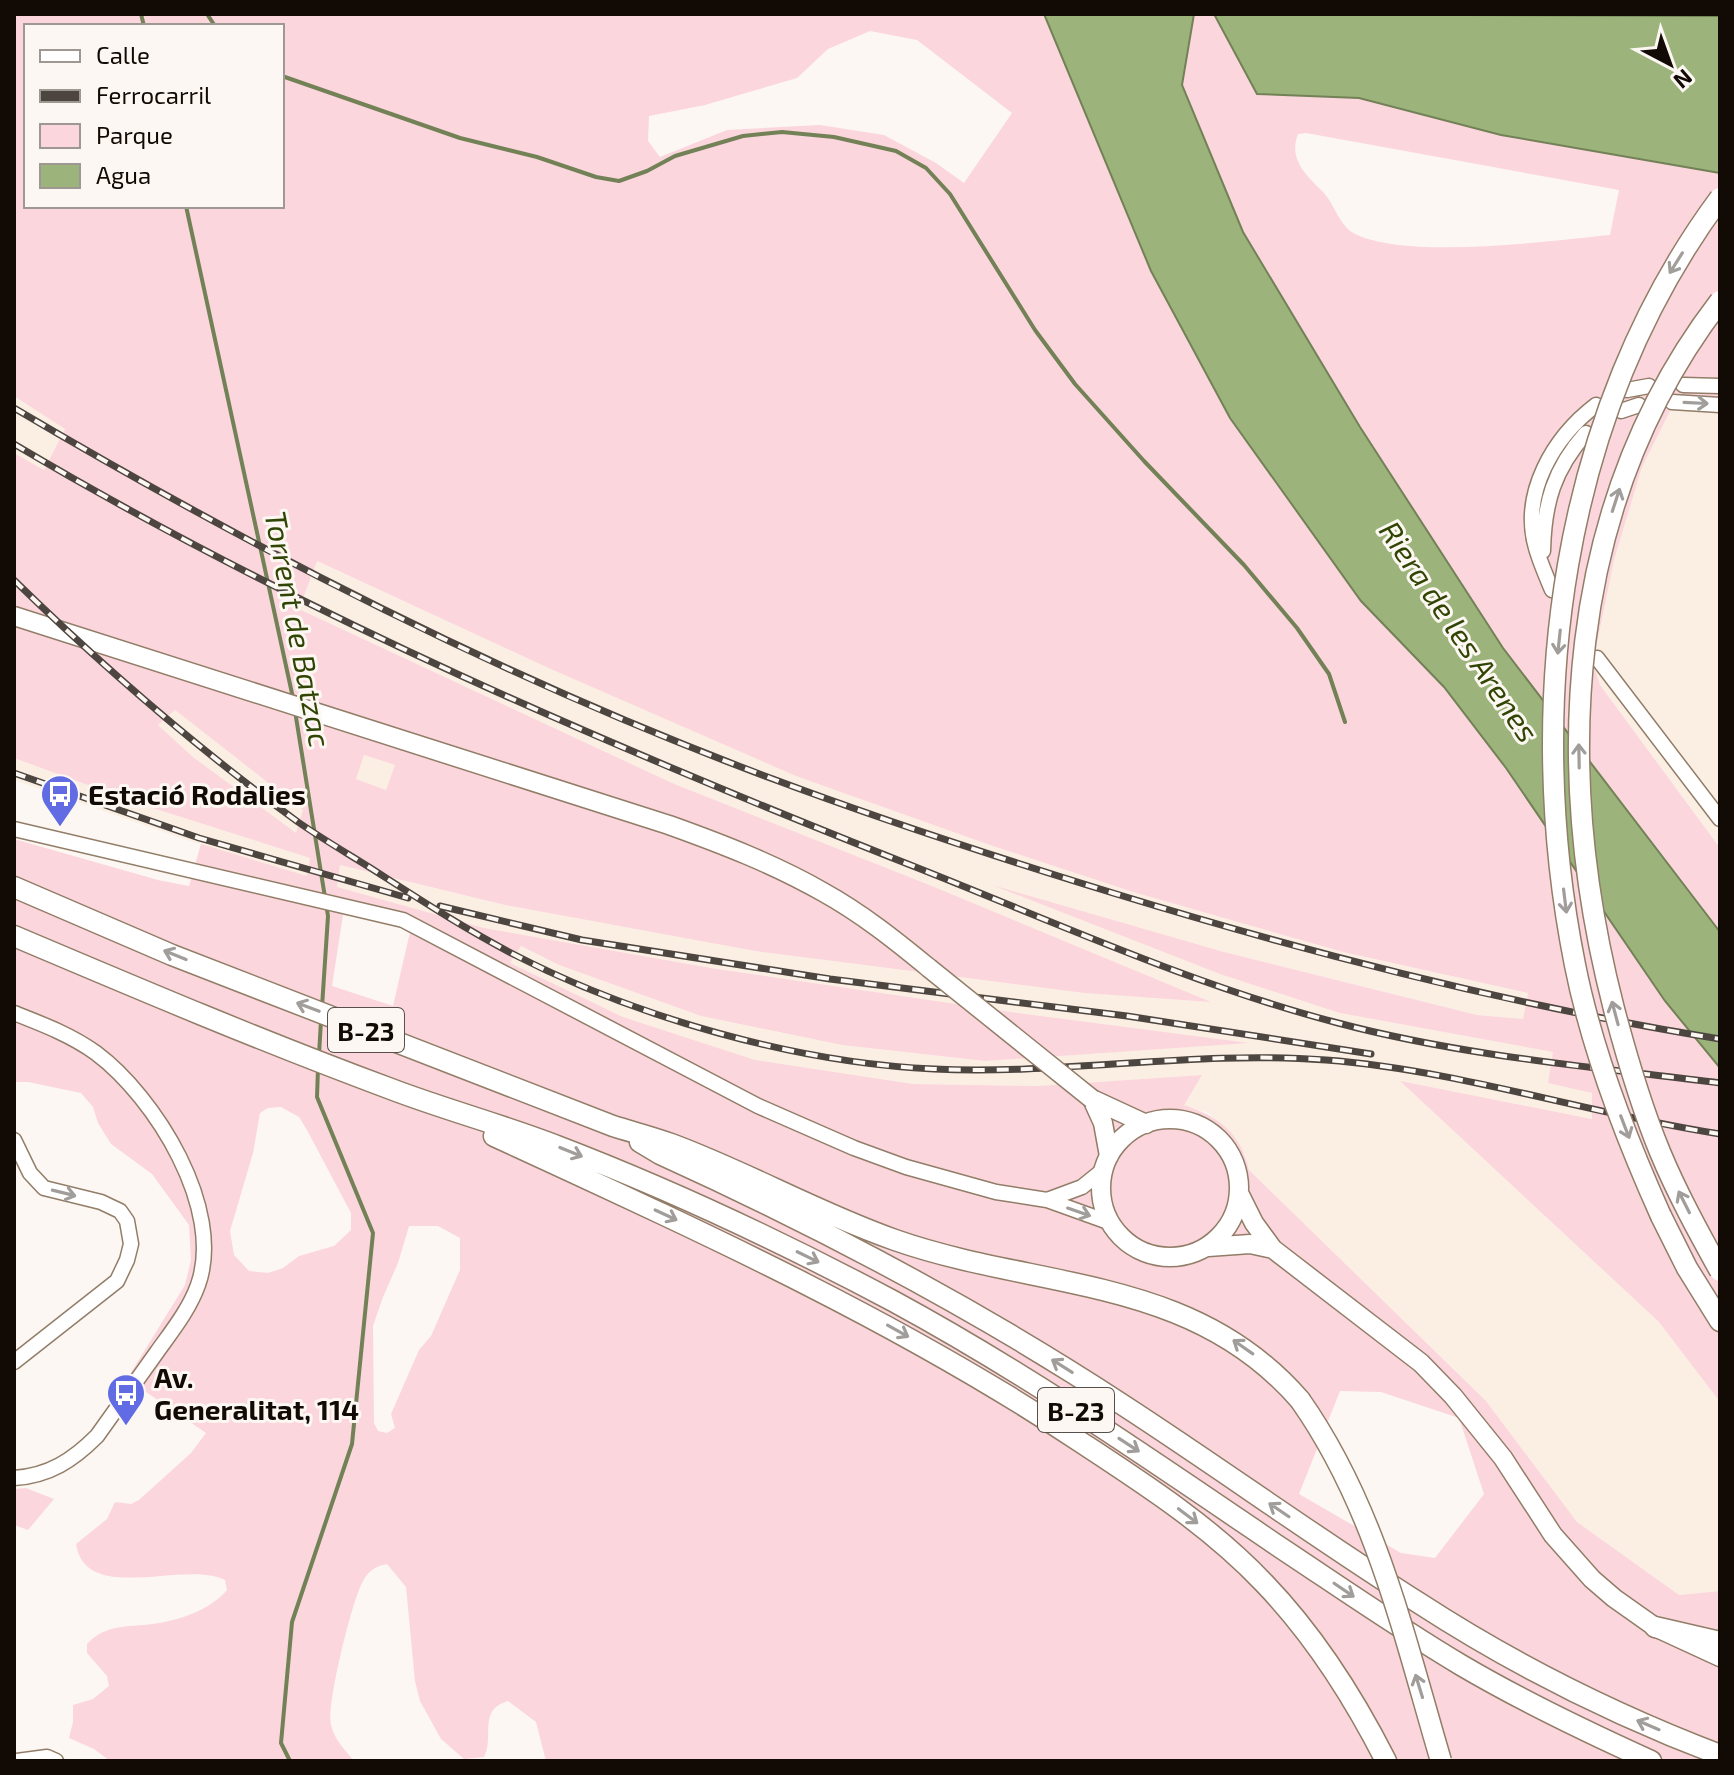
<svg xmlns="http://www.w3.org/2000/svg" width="1734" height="1775" font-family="'Exo 2',sans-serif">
<rect width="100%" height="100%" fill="#fcf7f2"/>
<path fill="#fbefe3" d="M14,396L65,429L44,470L14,453Z
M1671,408L1720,411V848L1600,685L1593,663L1614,560L1642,467Z
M316,561L544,666L990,845L1133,892L1343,952L1528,993L1523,1019L1477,1015L1224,952L1004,889L1340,1013L1554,1052L1592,1093L1593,1119L1401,1082L1659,1322L1720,1402V1591L1679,1595L1577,1522L1486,1401L1249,1170L1245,1154L1209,1113L1183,1105L1201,1075L1038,1086L913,1084L754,1060L623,1017L509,963L520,946L559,965L701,1016L842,1045L985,1061L1244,1043L1018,1013L717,969L484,928L337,888L340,865L505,905L755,951L1084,993L1208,1001L932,886L672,783L299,609Z
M175,710L303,810L296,834L193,757L158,725Z
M364,755L395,765L386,790L356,779Z
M14,758L140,804L310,858L308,877L193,842L14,780Z"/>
<path fill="#fcd6dd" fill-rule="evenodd" d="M14,14H1044L1151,271L1230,418L1361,601L1444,687L1506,768L1665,1001L1720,1068V1402L1659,1322L1400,1081L1592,1119V1093L1548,1083L1553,1052L1340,1013L1220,974L992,885L1224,952L1477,1015L1523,1019L1528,993L1343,952L1133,892L990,845L796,776L544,666L317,561L299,609L672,783L932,886L1211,1002L1084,993L755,951L505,905L340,865L337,887L484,928L717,969L1018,1013L1249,1043L985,1061L842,1045L701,1016L559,965L521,946L510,963L623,1017L755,1060L913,1084L1038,1086L1202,1075L1184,1105C1218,1116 1241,1133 1249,1170L1486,1401L1577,1522L1679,1595L1720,1591V1761H546L536,1722L508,1701C477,1710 495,1737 484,1757L464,1759L441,1739L420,1701L415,1681L406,1587L387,1564C376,1566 368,1571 363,1581C352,1600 326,1706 331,1725C334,1739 345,1750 354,1761H110L94,1749L69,1738L73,1722V1705L93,1699L109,1686L107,1676L87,1653V1644C107,1622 132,1628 159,1623C183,1619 211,1609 227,1590L225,1580C185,1559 86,1606 76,1544L107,1519L115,1502L131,1504L139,1500L191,1453L206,1433L127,1379L185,1285L191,1260L189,1225L152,1174L111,1144L98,1123L93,1107L81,1093L28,1082H14V839L158,880L189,886L201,844L307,876L310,858L140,804L14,758V453L44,470L65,429L14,396ZM26,26H282V206H26ZM870,31L917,40L1012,113L964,183L936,163L884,135L820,125L727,130L660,157L648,141L649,116L705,105L797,78L828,49ZM175,710L303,810L296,833L193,757L158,725ZM364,755L395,765L386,790L356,779ZM343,915L393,922L410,932L393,1006L332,986ZM281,1107L299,1117L307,1130L351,1213V1230L334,1246L299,1256L283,1268L268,1273L249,1271L234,1255L230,1231L253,1153L260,1113L268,1108ZM409,1226H438L460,1238V1270L431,1336L419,1350L391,1414L395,1428L387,1433L378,1431L374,1423L373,1326L383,1297L398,1263ZM1340,1391L1381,1392L1459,1418L1484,1494L1435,1558L1401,1553L1299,1494Z
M1194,14H1214L1257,94L1359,98L1501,135L1720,173V411L1671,409L1642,467L1614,560L1593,663L1600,685L1720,848V932L1503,648L1360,427L1243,232L1182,85ZM1306,133L1619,190L1610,235C1549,241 1409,260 1355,234C1339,226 1335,204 1322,191C1306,175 1288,159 1298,134Z
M26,1488L54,1499L28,1530L14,1525V1489Z"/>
<path fill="#9cb47b" stroke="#738157" stroke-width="2" d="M1044,14H1194L1182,85L1243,232L1360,427L1503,648L1720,932V1068L1665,1001L1506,768L1444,687L1361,601L1230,418L1151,271Z
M1214,14L1720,16V173L1501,135L1359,98L1257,94Z"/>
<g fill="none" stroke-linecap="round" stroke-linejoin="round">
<path stroke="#738157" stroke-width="4" d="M141,14L144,26
M207,14L215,26
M282,76L460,138L537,157L596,177L619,181L647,171L675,156L743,136L782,132L834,137L896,151L926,168L950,194L1035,330L1075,384L1144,461L1244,565L1297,628L1329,674L1345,722
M186,206L293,698
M295,711L328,916L322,1007
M319,1055L321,1020
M290,1761L281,1743L292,1622L352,1444L373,1233L317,1097L318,1068"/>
<g stroke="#927d68" stroke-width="17">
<path id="minor" d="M1683,385L1720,386
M1627,390L1649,386
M1672,402L1720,405
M1621,411L1639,405
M1543,551C1544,503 1554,469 1586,433
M1552,590C1546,576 1540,562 1536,548C1520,493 1554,437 1596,405
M1597,658L1720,819
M14,829L403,920L758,1106L854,1148L906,1167L996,1192L1047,1200L1111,1223
M14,1013C42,1024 71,1035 96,1053C155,1097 225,1209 198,1285C189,1310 172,1331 157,1352C137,1380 117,1408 97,1436C73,1460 49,1476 14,1478
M14,1140L30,1173L44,1188L101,1202L120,1211L127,1221L131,1244L127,1260L117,1281L14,1362
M1047,1200L1082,1187L1103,1170
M17,1761L47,1757L56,1761"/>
</g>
<g stroke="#927d68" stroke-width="21">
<path id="major" d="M14,616L669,825C722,844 774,864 823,892C861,913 895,940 929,968
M1092,1099L1103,1123L1109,1156
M1092,1099L1146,1124
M1101 1188a69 69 0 1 1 138 0a69 69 0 1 1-138 0Z
M1239,1193L1254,1223L1273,1249L1421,1363L1453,1396L1503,1458L1553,1535L1592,1579L1614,1598L1655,1627L1720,1657
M1208,1247L1250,1244L1273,1249"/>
</g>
<g stroke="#927d68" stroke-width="23">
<path id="highway" d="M14,887L172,955L613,1126C632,1132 652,1137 671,1144C747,1172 818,1213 895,1240C1038,1290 1192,1275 1300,1400
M14,936C139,989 264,1042 391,1089C446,1110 503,1125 557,1146C672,1190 784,1243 893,1301C1026,1373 1150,1459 1275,1544C1337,1585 1397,1627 1461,1665C1522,1701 1587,1732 1651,1761
M494,1136C696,1229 897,1320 1082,1443C1146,1485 1211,1527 1264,1583C1314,1635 1353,1696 1386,1761
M640,1142L660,1154C821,1227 975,1308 1123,1405C1223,1470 1319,1540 1419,1603C1513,1664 1615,1715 1720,1755
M1661,1216L1687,1268L1720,1321
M1655,1627L1720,1642"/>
</g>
<use href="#minor" stroke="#fff" stroke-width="14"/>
<use href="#major" stroke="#fff" stroke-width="18"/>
<use href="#highway" stroke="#fff" stroke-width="20"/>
<g stroke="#4d4640" stroke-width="7">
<path id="rail" d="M14,408C256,551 509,681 773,779C885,821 999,858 1113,893C1312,954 1514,1006 1720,1039
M14,444C302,615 611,747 923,870C1059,924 1196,986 1338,1023C1462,1056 1593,1067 1720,1083
M14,580C103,667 197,748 298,822C321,838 345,852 369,867C416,897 463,928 513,954C635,1017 796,1063 934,1069C1064,1075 1195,1050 1326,1060C1459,1070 1588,1114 1720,1134
M14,773L199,838L408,898
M440,906L582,940L830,979L1127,1016L1371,1054"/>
</g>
<use href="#rail" stroke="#fcf7f2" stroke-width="4" stroke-dasharray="12" stroke-linecap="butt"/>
<g stroke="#927d68" stroke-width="21" stroke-linecap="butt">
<path id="major-bridge" d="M929,968L1092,1099"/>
</g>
<g stroke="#927d68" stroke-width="23" stroke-linecap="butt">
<path id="highway-bridge" d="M1720,301C1564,504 1552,769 1614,1009C1627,1058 1641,1106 1660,1152C1677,1193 1699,1233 1720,1271
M1661,1216C1625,1136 1592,1051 1575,965C1523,705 1560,414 1720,198
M1300,1400C1376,1508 1404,1636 1441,1761"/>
</g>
<use href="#major-bridge" stroke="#fff" stroke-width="18"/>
<use href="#highway-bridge" stroke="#fff" stroke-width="20"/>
</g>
<defs><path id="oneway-shaft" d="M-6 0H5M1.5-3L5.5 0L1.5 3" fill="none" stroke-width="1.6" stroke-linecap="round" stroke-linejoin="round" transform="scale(2)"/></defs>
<g stroke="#a09d9b">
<use href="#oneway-shaft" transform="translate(1676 263) rotate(122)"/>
<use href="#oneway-shaft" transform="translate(1696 403) rotate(3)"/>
<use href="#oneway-shaft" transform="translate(1616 500) rotate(-72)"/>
<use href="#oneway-shaft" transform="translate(1559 642) rotate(96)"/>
<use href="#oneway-shaft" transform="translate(1579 756) rotate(-91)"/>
<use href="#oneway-shaft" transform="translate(1565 901) rotate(83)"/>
<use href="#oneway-shaft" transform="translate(175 955) rotate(-158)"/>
<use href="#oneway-shaft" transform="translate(308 1007) rotate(-159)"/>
<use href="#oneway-shaft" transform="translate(1615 1013) rotate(-105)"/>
<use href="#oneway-shaft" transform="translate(1625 1127) rotate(69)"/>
<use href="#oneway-shaft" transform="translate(571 1152) rotate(22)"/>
<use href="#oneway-shaft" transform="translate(64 1193) rotate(14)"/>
<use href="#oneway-shaft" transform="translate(1684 1202) rotate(-117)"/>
<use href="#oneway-shaft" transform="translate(1079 1212) rotate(19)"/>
<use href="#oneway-shaft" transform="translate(666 1215) rotate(25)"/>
<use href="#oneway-shaft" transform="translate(808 1257) rotate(26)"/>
<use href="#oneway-shaft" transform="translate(898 1331) rotate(29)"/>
<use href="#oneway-shaft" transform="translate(1243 1347) rotate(-145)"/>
<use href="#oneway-shaft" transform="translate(1062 1366) rotate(-148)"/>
<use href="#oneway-shaft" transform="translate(1129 1445) rotate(33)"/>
<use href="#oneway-shaft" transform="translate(1279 1510) rotate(-146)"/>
<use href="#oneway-shaft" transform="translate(1188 1516) rotate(37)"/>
<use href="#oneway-shaft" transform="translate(1344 1590) rotate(34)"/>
<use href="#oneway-shaft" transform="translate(1419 1686) rotate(-107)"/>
<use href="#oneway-shaft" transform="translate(1648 1725) rotate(-157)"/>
</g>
<defs>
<g id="bus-pin" transform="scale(2)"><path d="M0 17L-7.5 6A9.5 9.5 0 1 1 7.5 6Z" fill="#616ce4" stroke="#fcf7f2"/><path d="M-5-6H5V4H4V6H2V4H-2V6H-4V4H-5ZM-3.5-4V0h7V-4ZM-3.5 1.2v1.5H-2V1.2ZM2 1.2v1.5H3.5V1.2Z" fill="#fff"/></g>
</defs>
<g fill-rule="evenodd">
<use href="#bus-pin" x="60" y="794"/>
<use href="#bus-pin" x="126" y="1393"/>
</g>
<g text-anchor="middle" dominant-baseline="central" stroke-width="6" stroke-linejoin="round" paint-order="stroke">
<g fill="#fcf7f2" stroke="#58514b" stroke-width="2">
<rect x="328" y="1008" width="76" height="44" rx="6"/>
<rect x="1038" y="1388" width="76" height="44" rx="6"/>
</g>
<g font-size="26" font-weight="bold" fill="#120a04">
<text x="366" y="1030">B-23</text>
<text x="1076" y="1410">B-23</text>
</g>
<g font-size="28" font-weight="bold" fill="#120a04" stroke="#fcf7f2" text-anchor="start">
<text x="88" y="794">Estació Rodalies</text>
<text x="154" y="1377">Av.<tspan x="154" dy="32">Generalitat, 114</tspan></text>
</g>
<g font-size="30" font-style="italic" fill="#304503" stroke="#fcf7f2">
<text transform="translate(299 629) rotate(79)">Torrent de Batzac</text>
<text transform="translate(1460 631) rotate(56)">Riera de les Arenes</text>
</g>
</g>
<rect width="1734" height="1775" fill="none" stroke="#120a04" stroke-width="32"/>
<rect x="24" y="24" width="260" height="184" fill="#fcf7f2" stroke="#9e9893" stroke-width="2"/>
<rect x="40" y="50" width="40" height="12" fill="#ffffff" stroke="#9e9893" stroke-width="2"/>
<text x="96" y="64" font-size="24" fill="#120a04">Calle</text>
<rect x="40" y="90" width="40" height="12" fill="#4d4640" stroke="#9e9893" stroke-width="2"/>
<text x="96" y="104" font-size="24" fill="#120a04">Ferrocarril</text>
<rect x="40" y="124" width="40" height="24" fill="#fcd6dd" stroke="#9e9893" stroke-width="2"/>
<text x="96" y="144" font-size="24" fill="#120a04">Parque</text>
<rect x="40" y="164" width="40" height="24" fill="#9cb47b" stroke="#9e9893" stroke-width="2"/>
<text x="96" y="184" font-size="24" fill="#120a04">Agua</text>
<g transform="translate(1670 64) rotate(139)" stroke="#fcf7f2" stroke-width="6" paint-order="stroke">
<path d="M0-6L14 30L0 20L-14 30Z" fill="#120a04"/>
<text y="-12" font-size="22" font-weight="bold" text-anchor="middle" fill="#120a04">N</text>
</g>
</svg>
